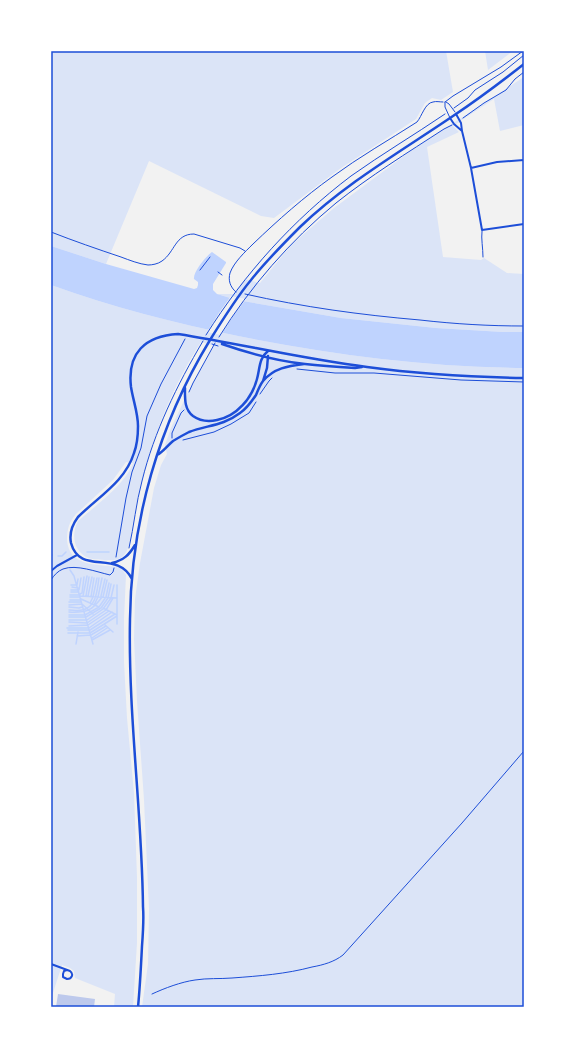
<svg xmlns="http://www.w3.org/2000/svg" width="575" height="1058" font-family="Raleway,sans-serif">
<rect width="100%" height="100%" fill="#f2f2f2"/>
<path fill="#dbe4f7" d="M51,51H446L453,92L441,100L432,98L425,103L416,119L341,168L274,218L261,216L149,161L106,264L51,246Z
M485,51H513L488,70Z
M524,77V125L500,131L494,99L471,114L453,126L459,132L427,147L443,257L481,260L484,258L507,273L524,274V332H503L436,328L341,318L237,300L217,294H233L245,279L260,283L291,245L334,208L412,150Z
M51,285C112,307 175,323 238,336C332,355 428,367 524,368V1007H142L148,964L149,909L144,800L137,701L134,639L135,599L140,563L154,488L161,465L167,454L165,445L171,428L188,392L214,346L201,342C161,405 140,472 129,546C127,550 126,554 122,557C117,561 111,560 104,560C99,559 93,560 89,558C73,552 71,534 78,521C96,505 125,485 133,463L126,462L113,480L76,514C69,522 67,530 67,540C69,567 97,564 116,567L121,568L126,575L124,619V662L127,718L134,793L137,877V943L133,1007H114L115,994L75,978L74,971L70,968L62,965L51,999Z"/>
<path fill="#bfd3fe" d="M51,246L106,264L194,289L197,288L198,285V282L194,279C193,272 206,256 212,252L226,262V263L213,284V290L217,294L237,300L341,318L436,328L503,332H524V368C428,367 332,355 238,336C175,323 112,307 51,285Z"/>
<path fill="#f2f2f2" d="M231,296L246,299L234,315L221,335L207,332L219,313Z"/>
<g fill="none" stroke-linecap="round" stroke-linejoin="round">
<path stroke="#bfd3fe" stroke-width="1.5" d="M87,552H109
M51,555H52
M58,556H62L66,552
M70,570L74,576L93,644
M71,585H77
M77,585L78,579
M117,585V624
M72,587L78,588
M71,590H79L81,578
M71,592H79
M80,594L82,593L84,577
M70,595H80
M80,596L117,598
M83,596L87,576
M86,596L89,577
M88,596L92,577
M101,596L105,579
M70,597H80
M91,597L94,578
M103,597L107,580
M81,599L99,607
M70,600H80
M69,602H81
M90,603L93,597L97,578
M82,604L93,614
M69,605L82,604
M94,605L98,597L102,578
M69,607L79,608L82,607
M103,608L117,615
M69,610C73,610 78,611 82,610C97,607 97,590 99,578
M69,612C86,613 92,611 102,597
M69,615H85L99,607L106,597L109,583
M69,617H86L101,608L108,598L111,584
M69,620H87L103,609L111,598L114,585
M69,622L87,623L106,610L113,598
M104,624L113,632
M69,626L88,625L109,611
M67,628H89L112,612
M68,630H90L115,614
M68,633H90L117,616
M77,636L91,635L106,626
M92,638L107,628
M92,640L110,630
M76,644L78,632"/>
</g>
<path fill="#bdc9ec" d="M58,994L95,999L94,1007H56Z"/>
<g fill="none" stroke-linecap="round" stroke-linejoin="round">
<path stroke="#1d4ed8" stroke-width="1" d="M454,108L468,98L475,90L503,72L524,55
M463,118L484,103L506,90L515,79L524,72
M51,232C74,241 97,249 121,257C129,260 139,264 148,265C152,265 158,264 162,261C175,252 175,234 194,234L240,248L245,251
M200,270L210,257
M218,272L222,275
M236,292C230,287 228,280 230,273C234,262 245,252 253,244C278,220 304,197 332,177C359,157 389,140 417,122C422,116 425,103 433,102C436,101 440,102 443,102
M245,294C303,307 361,315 420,320C455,324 489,326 524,326
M206,335C245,273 293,220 351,176C382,154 414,135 445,114
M219,337C250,287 290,241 336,203C370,176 407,153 444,129L452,125
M212,344L218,346
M297,369L335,373H374L461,380L524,382
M189,392L193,383L215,343
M260,394L269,381L272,378
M172,438V433L181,413L184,410
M183,440L214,432L231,424L249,413L256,402
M129,548C134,526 136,503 142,481C154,432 177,385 203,341
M116,557L126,498L132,472L141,448L147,416L161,384L185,339
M51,580C54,575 58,571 63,569C76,564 97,572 110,575L113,572L114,568
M152,994C165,988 181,982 195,980C207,978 220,979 232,978C259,976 286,974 312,967C323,965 334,962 343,955L462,823L524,751"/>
<path stroke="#1d4ed8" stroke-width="1" d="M445,102L453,96L501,67L523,51
M445,102V107L450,118
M446,102L449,104L455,112
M482,231C481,239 483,248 483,257"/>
<path stroke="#1d4ed8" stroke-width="2" d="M456,114L461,123L462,131L471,168L482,230L524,224
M450,118L454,124L462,131
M471,168L497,162L524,160
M51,571L57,566L77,555
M51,964L70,971C74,974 72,979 67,979L63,977V974L64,971L67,970"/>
<path stroke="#1d4ed8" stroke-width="2.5" d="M222,344C248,353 277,361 305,364C322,366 338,367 355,368L362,367
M263,381L267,368L268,356
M185,388C185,398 184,409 193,416C200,421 208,422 217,420C237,416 252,398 257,379C260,368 259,358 268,351
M157,455C163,452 167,446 173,441C178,438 183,435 189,432C207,425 223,426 240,413C246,409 252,401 256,395C258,390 260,385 263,381C274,368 288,366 304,364
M112,563C124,560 129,555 135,545
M132,579C117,549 80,576 71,543C69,533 72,525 78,517C98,497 125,482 134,453C137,445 138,435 138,426C138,413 133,400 131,387C127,353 145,336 178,334C241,344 303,359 367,367C419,374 471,377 524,378
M138,1007C140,987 141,966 142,946C143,933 144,920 143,907C142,811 128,715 130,619C131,520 159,424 210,340C223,319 236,298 251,280C266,261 283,244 300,227C346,183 400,152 453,116C477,100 501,82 524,64"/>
</g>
<rect width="575" height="1058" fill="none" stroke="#ffffff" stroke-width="104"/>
<rect x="52" y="52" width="471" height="954" fill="none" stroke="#1d4ed8" stroke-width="1.5"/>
</svg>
